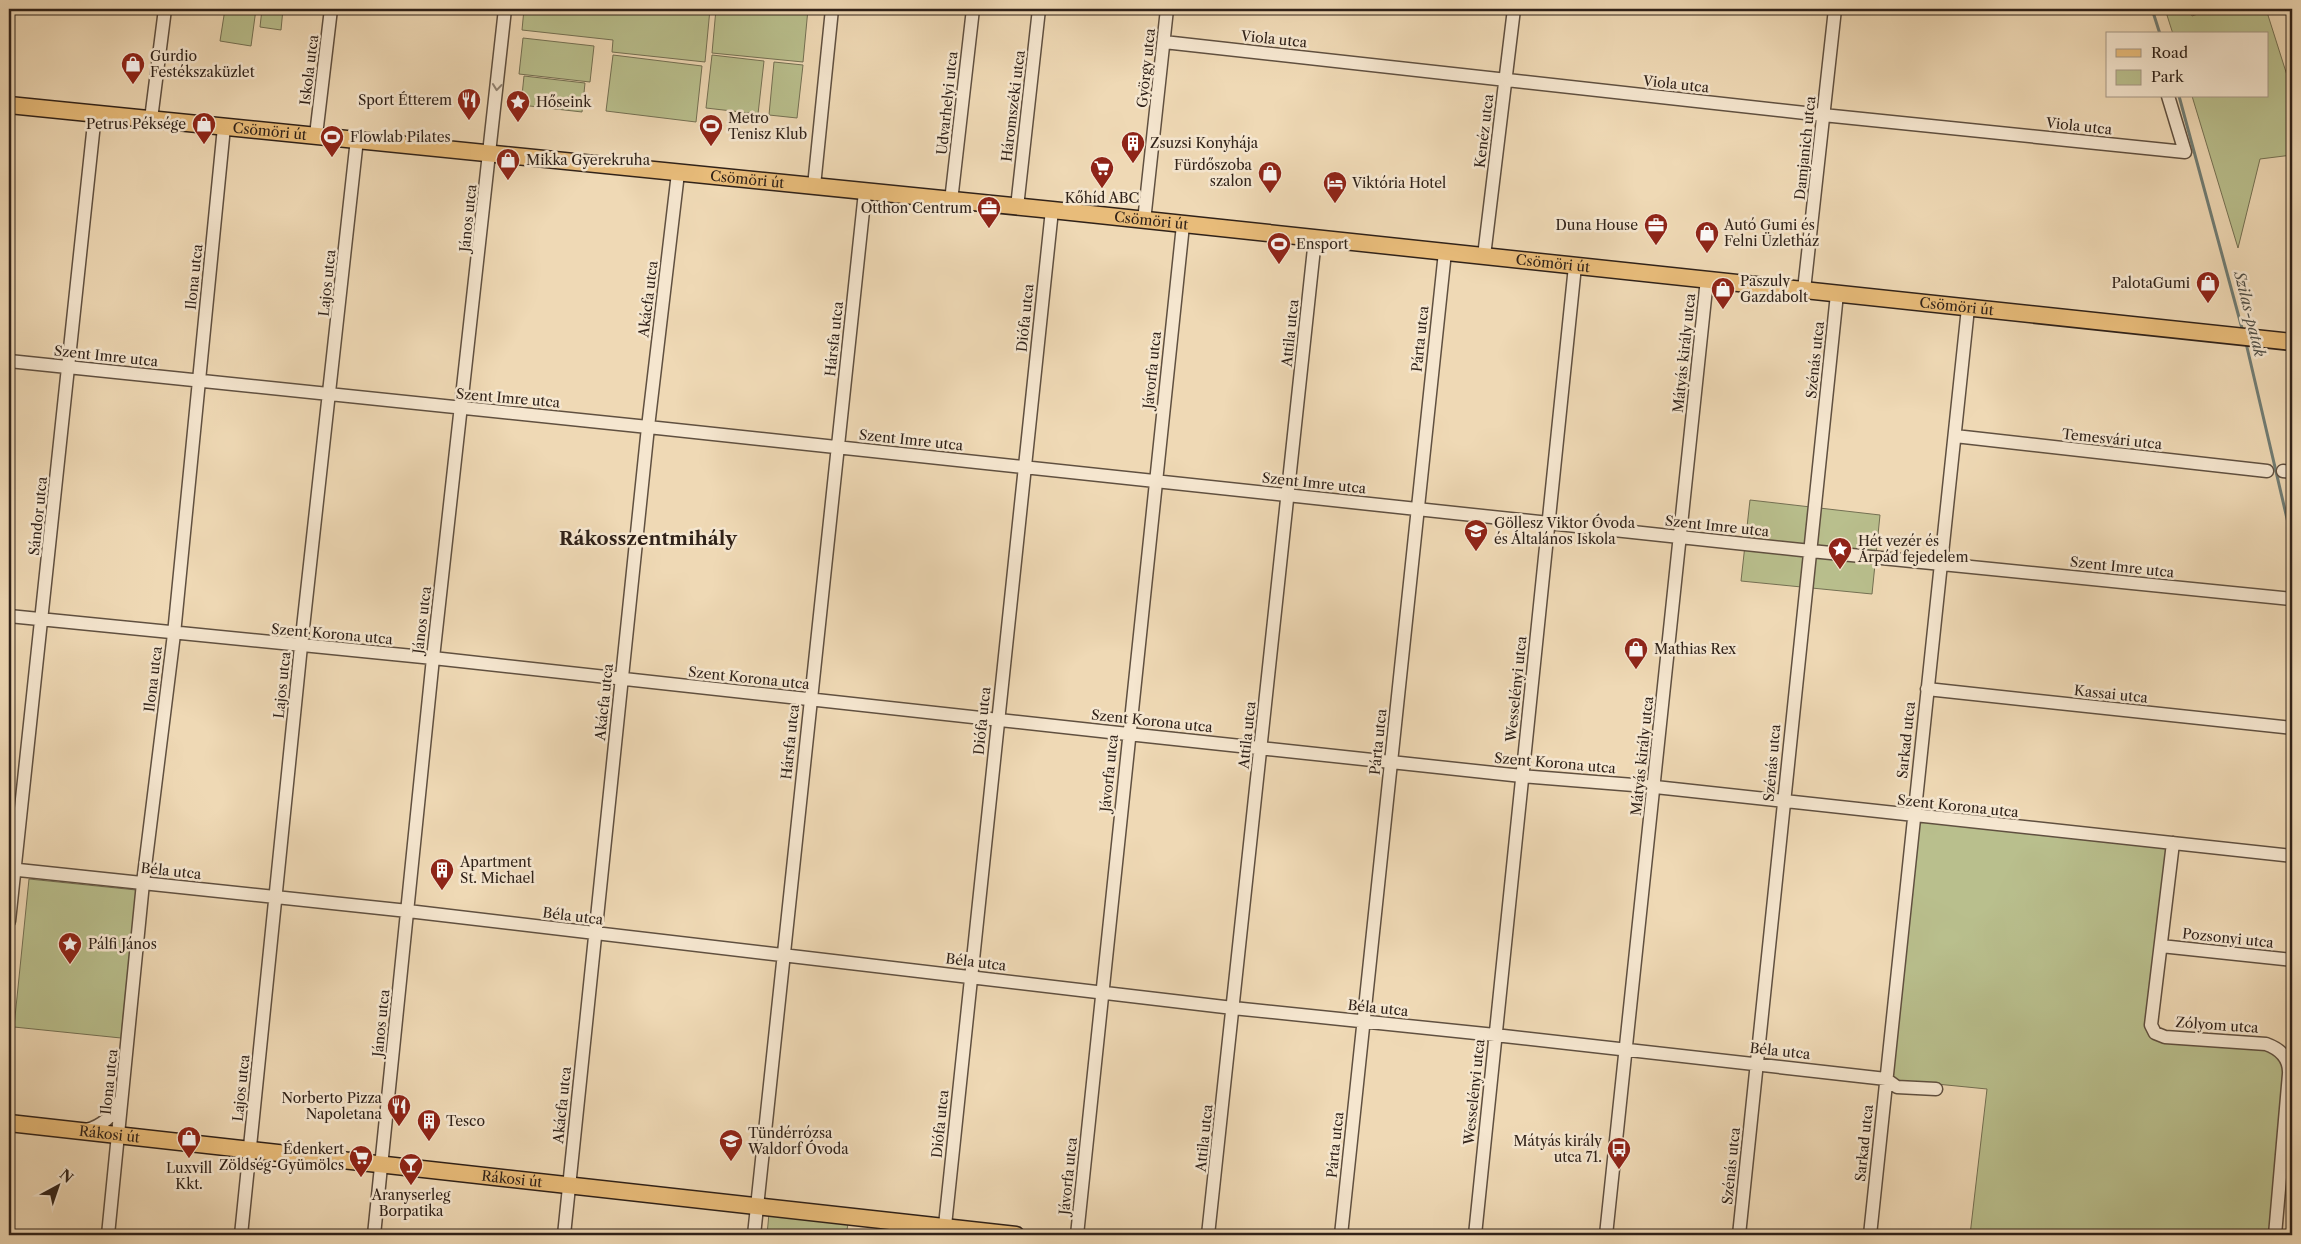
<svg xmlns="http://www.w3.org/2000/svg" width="2301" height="1244" font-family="'Libre Caslon Text',serif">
<rect width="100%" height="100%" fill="#efd9b5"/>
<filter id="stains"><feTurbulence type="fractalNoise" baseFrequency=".004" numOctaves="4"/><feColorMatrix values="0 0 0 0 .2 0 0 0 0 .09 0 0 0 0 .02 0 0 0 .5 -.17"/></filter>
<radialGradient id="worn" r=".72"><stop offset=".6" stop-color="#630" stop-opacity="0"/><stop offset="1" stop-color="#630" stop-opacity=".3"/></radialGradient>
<path fill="#b9bf8d" stroke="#747053" d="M225,9H256L251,46L220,41Z
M262,9H283L281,30L260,27Z
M524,9H710L705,62L612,52L613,40L522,30Z
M716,9H808L803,62L712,53Z
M2165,9H2189L2192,16L2212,9H2266L2292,91V155L2260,159L2238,248L2192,96H2267V34H2173Z
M523,38L594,46L590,82L519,74Z
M613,55L702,66L696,122L606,111Z
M712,55L764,61L758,114L706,108Z
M774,62L803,65L797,118L769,115Z
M524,76L585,83L582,112L521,105Z
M1750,500L1880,515L1872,594L1741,581Z
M1914,816L2173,843L2155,1033L2258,1043L2287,1060L2275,1235H1970L1987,1089L1886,1079Z
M29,879L136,890L121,1038L14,1027Z
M769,1213L848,1224L846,1235H767Z"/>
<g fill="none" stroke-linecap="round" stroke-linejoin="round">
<path stroke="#707d75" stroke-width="3" d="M2152,9L2160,34
M2179,96L2243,332
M2246,343L2292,540"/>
<g stroke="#605040" stroke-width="15">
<path id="minor" d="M1164,42L1823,115L2185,152L2168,96
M151,119L165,9
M316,135L331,9
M814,186L832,9
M951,201L973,9
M1017,207L1039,9
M1144,221L1167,9
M1484,256L1514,9
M1804,290L1835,9
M9,361L648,427L1811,551L2292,599
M1955,436L2267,471
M2283,471L2292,472
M9,616L433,658L1128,734L1522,776L1646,786L2292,856
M1927,689L2292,728
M2173,843L2151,1025L2155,1033L2165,1037L2266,1044C2280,1049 2290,1058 2289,1074L2275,1235
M9,869L408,911L1233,1008L1495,1035L1886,1079L1897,1087L1936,1089
M9,921L95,114
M2161,946L2292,960
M86,1130C103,1126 112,1116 120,1101
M108,1235L143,883L174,634L224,127
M241,1235L301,646L357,139
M374,1235L433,658L505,9
M564,1235L648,427L678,173
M754,1235L865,192
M944,1235L1052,210
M1077,1235L1183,225
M1208,1235L1315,239
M1341,1235L1445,252
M1475,1235L1575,266
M1606,1235L1707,279
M1739,1235L1837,294
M1870,1235L1968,308"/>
</g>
<g stroke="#302219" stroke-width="19">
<g id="major">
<path id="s1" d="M9,105L1052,210L2292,342"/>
<path id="s2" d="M9,1123L1016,1235"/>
</g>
</g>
<use href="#minor" stroke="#f5e6cf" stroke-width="12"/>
<use href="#major" stroke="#e8bc7a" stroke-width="16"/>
</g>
<defs><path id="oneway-chevron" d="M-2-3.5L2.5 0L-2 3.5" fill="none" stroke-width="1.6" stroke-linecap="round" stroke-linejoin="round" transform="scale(1.25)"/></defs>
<use stroke="#928474" href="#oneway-chevron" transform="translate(497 87) rotate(96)"/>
<defs>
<g id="shop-pin" transform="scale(1.25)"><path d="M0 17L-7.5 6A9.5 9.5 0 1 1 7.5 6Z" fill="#8f2418" stroke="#f5e6cf"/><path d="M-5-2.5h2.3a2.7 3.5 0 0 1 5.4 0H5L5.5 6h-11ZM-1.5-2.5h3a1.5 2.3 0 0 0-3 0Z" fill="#fff"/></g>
<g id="restaurant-pin" transform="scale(1.25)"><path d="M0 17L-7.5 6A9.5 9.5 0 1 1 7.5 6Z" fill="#8f2418" stroke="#f5e6cf"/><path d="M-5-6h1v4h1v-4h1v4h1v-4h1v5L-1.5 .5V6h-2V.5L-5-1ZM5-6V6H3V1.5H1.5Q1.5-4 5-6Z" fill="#fff"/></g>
<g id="sight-pin" transform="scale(1.25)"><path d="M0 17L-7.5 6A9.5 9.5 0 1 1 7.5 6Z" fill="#8f2418" stroke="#f5e6cf"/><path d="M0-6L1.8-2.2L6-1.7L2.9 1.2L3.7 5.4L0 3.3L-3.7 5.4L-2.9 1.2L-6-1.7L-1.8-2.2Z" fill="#fff"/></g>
<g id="stadium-pin" transform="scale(1.25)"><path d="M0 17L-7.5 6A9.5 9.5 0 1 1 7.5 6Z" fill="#8f2418" stroke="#f5e6cf"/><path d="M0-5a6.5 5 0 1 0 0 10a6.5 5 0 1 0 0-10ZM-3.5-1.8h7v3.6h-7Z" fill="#fff"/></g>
<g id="building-pin" transform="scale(1.25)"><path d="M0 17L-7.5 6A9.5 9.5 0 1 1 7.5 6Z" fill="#8f2418" stroke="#f5e6cf"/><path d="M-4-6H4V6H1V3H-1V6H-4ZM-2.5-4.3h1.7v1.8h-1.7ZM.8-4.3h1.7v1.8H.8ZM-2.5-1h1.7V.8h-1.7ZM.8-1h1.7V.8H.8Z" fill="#fff"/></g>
<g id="supermarket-pin" transform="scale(1.25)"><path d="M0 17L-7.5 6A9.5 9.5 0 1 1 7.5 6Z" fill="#8f2418" stroke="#f5e6cf"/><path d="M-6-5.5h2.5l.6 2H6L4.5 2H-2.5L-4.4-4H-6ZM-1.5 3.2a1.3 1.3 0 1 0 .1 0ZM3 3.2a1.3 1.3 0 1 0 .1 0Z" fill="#fff"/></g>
<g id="hotel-pin" transform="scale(1.25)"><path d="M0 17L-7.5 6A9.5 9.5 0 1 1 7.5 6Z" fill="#8f2418" stroke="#f5e6cf"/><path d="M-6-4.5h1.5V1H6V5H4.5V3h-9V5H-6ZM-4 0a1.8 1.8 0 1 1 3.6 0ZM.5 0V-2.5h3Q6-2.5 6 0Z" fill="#fff"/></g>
<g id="office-pin" transform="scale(1.25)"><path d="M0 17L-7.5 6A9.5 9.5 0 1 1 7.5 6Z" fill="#8f2418" stroke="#f5e6cf"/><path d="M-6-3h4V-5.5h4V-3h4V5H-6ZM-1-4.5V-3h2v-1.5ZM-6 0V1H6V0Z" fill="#fff"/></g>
<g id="school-pin" transform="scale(1.25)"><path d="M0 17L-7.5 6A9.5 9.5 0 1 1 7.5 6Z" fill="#8f2418" stroke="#f5e6cf"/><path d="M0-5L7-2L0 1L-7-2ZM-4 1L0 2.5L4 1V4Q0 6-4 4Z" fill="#fff"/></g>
<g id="bus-pin" transform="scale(1.25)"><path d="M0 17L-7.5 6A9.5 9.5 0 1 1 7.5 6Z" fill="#8f2418" stroke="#f5e6cf"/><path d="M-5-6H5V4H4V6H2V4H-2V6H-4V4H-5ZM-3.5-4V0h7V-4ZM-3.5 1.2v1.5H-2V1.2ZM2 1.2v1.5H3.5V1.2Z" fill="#fff"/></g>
<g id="bar-pin" transform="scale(1.25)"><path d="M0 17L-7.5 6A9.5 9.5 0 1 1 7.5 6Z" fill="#8f2418" stroke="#f5e6cf"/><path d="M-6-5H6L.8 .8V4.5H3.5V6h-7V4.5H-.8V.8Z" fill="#fff"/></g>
</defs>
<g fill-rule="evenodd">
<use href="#shop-pin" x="133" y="64"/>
<use href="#restaurant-pin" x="469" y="100"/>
<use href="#sight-pin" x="518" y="102"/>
<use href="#shop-pin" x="204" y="124"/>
<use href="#stadium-pin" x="711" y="126"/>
<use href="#stadium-pin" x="332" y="137"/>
<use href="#building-pin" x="1133" y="143"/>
<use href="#shop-pin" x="508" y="160"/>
<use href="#supermarket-pin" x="1102" y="168"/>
<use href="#shop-pin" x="1270" y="173"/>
<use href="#hotel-pin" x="1335" y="183"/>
<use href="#office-pin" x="989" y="208"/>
<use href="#office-pin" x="1656" y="225"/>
<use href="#shop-pin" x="1707" y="233"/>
<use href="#stadium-pin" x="1279" y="244"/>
<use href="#shop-pin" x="2208" y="283"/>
<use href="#shop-pin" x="1723" y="289"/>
<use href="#school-pin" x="1476" y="531"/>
<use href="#sight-pin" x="1840" y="549"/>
<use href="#shop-pin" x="1636" y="649"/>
<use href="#building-pin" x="442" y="870"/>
<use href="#sight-pin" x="70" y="944"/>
<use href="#restaurant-pin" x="399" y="1106"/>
<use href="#building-pin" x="429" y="1121"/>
<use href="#shop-pin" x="189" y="1138"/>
<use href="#school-pin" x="731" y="1141"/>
<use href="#bus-pin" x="1619" y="1149"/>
<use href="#supermarket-pin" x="361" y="1157"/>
<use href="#bar-pin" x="411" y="1165"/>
</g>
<g text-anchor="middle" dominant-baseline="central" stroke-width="5" stroke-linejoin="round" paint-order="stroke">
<g font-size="14" fill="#302219" stroke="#f5e6cf">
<text transform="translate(1274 39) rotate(6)">Viola utca</text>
<text transform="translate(1146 68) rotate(-84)">György utca</text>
<text transform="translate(309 70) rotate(-83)">Iskola utca</text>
<text transform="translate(1676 84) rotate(6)">Viola utca</text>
<text transform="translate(947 103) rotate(-84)">Udvarhelyi utca</text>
<text transform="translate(1013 106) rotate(-83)">Háromszéki utca</text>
<text transform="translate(2079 126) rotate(6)">Viola utca</text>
<text stroke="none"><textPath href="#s1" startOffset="262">Csömöri út</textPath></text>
<text transform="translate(1484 131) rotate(-83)">Kenéz utca</text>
<text transform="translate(1805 148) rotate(-84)">Damjanich utca</text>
<text stroke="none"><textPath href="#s1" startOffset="742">Csömöri út</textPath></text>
<text transform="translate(468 218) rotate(-84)">János utca</text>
<text stroke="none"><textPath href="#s1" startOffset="1148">Csömöri út</textPath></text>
<text stroke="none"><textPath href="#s1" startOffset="1552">Csömöri út</textPath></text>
<text transform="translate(194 277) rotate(-84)">Ilona utca</text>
<text transform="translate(327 283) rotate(-84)">Lajos utca</text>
<text transform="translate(648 299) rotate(-83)">Akácfa utca</text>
<text stroke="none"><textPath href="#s1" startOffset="1958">Csömöri út</textPath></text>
<text transform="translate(1025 318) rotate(-84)">Diófa utca</text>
<text transform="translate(1290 333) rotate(-84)">Attila utca</text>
<text transform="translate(834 339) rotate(-84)">Hársfa utca</text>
<text transform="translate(1420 339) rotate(-84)">Párta utca</text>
<text transform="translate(1684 353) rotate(-84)">Mátyás király utca</text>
<text transform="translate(106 356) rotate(6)">Szent Imre utca</text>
<text transform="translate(1815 360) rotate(-84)">Szénás utca</text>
<text transform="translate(1152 370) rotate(-84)">Jávorfa utca</text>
<text transform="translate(508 398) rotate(5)">Szent Imre utca</text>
<text transform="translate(2112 439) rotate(6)">Temesvári utca</text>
<text transform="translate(911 440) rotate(6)">Szent Imre utca</text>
<text transform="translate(1314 483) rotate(6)">Szent Imre utca</text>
<text transform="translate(38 516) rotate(-84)">Sándor utca</text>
<text transform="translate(1717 526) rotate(6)">Szent Imre utca</text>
<text transform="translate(2122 567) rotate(6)">Szent Imre utca</text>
<text transform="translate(422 620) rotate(-83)">János utca</text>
<text transform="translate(332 634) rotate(5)">Szent Korona utca</text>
<text transform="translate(749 678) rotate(6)">Szent Korona utca</text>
<text transform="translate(153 679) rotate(-83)">Ilona utca</text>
<text transform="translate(282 685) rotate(-84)">Lajos utca</text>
<text transform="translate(1516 689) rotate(-84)">Wesselényi utca</text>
<text transform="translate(2111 694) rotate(6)">Kassai utca</text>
<text transform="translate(604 702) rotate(-84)">Akácfa utca</text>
<text transform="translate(982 721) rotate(-84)">Diófa utca</text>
<text transform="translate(1152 721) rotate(6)">Szent Korona utca</text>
<text transform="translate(1247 735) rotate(-84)">Attila utca</text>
<text transform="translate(1906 740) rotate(-84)">Sarkad utca</text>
<text transform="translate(790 742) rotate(-84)">Hársfa utca</text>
<text transform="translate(1378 742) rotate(-84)">Párta utca</text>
<text transform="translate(1642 756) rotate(-84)">Mátyás király utca</text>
<text transform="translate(1555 763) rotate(5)">Szent Korona utca</text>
<text transform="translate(1772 763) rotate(-85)">Szénás utca</text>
<text transform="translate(1109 773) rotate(-84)">Jávorfa utca</text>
<text transform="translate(1958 806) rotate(6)">Szent Korona utca</text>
<text transform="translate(171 871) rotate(6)">Béla utca</text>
<text transform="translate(573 916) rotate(7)">Béla utca</text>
<text transform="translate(2228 938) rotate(6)">Pozsonyi utca</text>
<text transform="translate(976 962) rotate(7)">Béla utca</text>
<text transform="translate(1378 1008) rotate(6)">Béla utca</text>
<text transform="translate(381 1023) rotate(-84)">János utca</text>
<text transform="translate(2217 1025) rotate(4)">Zólyom utca</text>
<text transform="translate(1780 1051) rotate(6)">Béla utca</text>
<text transform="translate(109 1082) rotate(-84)">Ilona utca</text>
<text transform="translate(241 1088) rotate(-84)">Lajos utca</text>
<text transform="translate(1474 1092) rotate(-84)">Wesselényi utca</text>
<text transform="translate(562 1105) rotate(-84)">Akácfa utca</text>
<text transform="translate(940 1124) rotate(-84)">Diófa utca</text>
<text stroke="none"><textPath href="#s2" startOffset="101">Rákosi út</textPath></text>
<text transform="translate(1204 1138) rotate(-84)">Attila utca</text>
<text transform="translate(1864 1143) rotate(-84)">Sarkad utca</text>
<text transform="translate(1335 1145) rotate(-84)">Párta utca</text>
<text transform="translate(1731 1166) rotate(-84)">Szénás utca</text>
<text transform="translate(1068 1176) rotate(-84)">Jávorfa utca</text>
<text stroke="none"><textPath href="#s2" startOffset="506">Rákosi út</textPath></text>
</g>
<g font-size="14" fill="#302219" stroke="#f5e6cf" text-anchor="start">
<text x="150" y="56">Gurdio<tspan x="150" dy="16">Festékszaküzlet</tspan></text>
<text x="452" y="100" text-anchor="end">Sport Étterem</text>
<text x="536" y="102">Hőseink</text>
<text x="728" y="118">Metro<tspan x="728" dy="16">Tenisz Klub</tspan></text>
<text x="186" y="124" text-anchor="end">Petrus Péksége</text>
<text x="350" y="137">Flowlab Pilates</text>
<text x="1150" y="143">Zsuzsi Konyhája</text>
<text x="526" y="160">Mikka Gyerekruha</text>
<text x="1252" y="165" text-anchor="end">Fürdőszoba<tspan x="1252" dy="16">szalon</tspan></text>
<text x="1352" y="183">Viktória Hotel</text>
<text x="1102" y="198" text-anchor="middle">Kőhíd ABC</text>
<text x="972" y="208" text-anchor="end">Otthon Centrum</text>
<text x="1638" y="225" text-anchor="end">Duna House</text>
<text x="1724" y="225">Autó Gumi és<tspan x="1724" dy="16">Felni Üzletház</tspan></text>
<text x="1296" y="244">Ensport</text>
<text x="1740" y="281">Paszuly<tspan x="1740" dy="16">Gazdabolt</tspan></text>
<text x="2190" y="283" text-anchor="end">PalotaGumi</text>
<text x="1494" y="523">Göllesz Viktor Óvoda<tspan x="1494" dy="16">és Általános Iskola</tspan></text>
<text x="1858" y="541">Hét vezér és<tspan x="1858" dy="16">Árpád fejedelem</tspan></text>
<text x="1654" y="649">Mathias Rex</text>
<text x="460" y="862">Apartment<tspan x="460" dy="16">St. Michael</tspan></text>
<text x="88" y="944">Pálfi János</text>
<text x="382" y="1098" text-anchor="end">Norberto Pizza<tspan x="382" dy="16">Napoletana</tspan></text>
<text x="446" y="1121">Tesco</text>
<text x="748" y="1133">Tündérrózsa<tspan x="748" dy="16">Waldorf Óvoda</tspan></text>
<text x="1602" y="1141" text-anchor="end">Mátyás király<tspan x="1602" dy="16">utca 71.</tspan></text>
<text x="344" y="1149" text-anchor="end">Édenkert<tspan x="344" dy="16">Zöldség-Gyümölcs</tspan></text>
<text x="189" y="1168" text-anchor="middle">Luxvill<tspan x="189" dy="16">Kkt.</tspan></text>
<text x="411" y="1195" text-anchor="middle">Aranyserleg<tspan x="411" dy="16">Borpatika</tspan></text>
</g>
<g font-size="15" font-style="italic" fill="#504f47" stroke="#f5e6cf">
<text transform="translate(2250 314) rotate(76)">Szilas-patak</text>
</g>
<g font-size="19" font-weight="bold" fill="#302219" stroke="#f5e6cf">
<text x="648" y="538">Rákosszentmihály</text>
</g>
</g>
<rect width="2301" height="1244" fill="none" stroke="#efd9b5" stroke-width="30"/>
<rect x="10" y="10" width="2281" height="1224" fill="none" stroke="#302219" stroke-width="2.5"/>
<rect x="15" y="15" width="2271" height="1214" fill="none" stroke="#302219"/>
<rect x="2106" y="32" width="162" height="65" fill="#f5e6cf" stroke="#a69886"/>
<rect x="2116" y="49" width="25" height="8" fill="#e8bc7a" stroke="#a69886"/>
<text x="2151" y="58" font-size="15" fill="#302219">Road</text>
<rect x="2116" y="70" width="25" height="15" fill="#b9bf8d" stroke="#a69886"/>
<text x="2151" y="82" font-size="15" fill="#302219">Park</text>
<g transform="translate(58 1186) rotate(40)" stroke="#f5e6cf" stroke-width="4" paint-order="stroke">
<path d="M0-4L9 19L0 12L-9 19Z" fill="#302219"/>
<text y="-8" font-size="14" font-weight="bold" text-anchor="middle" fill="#302219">N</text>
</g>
<rect width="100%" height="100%" filter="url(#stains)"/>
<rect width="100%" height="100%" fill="url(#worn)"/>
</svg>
